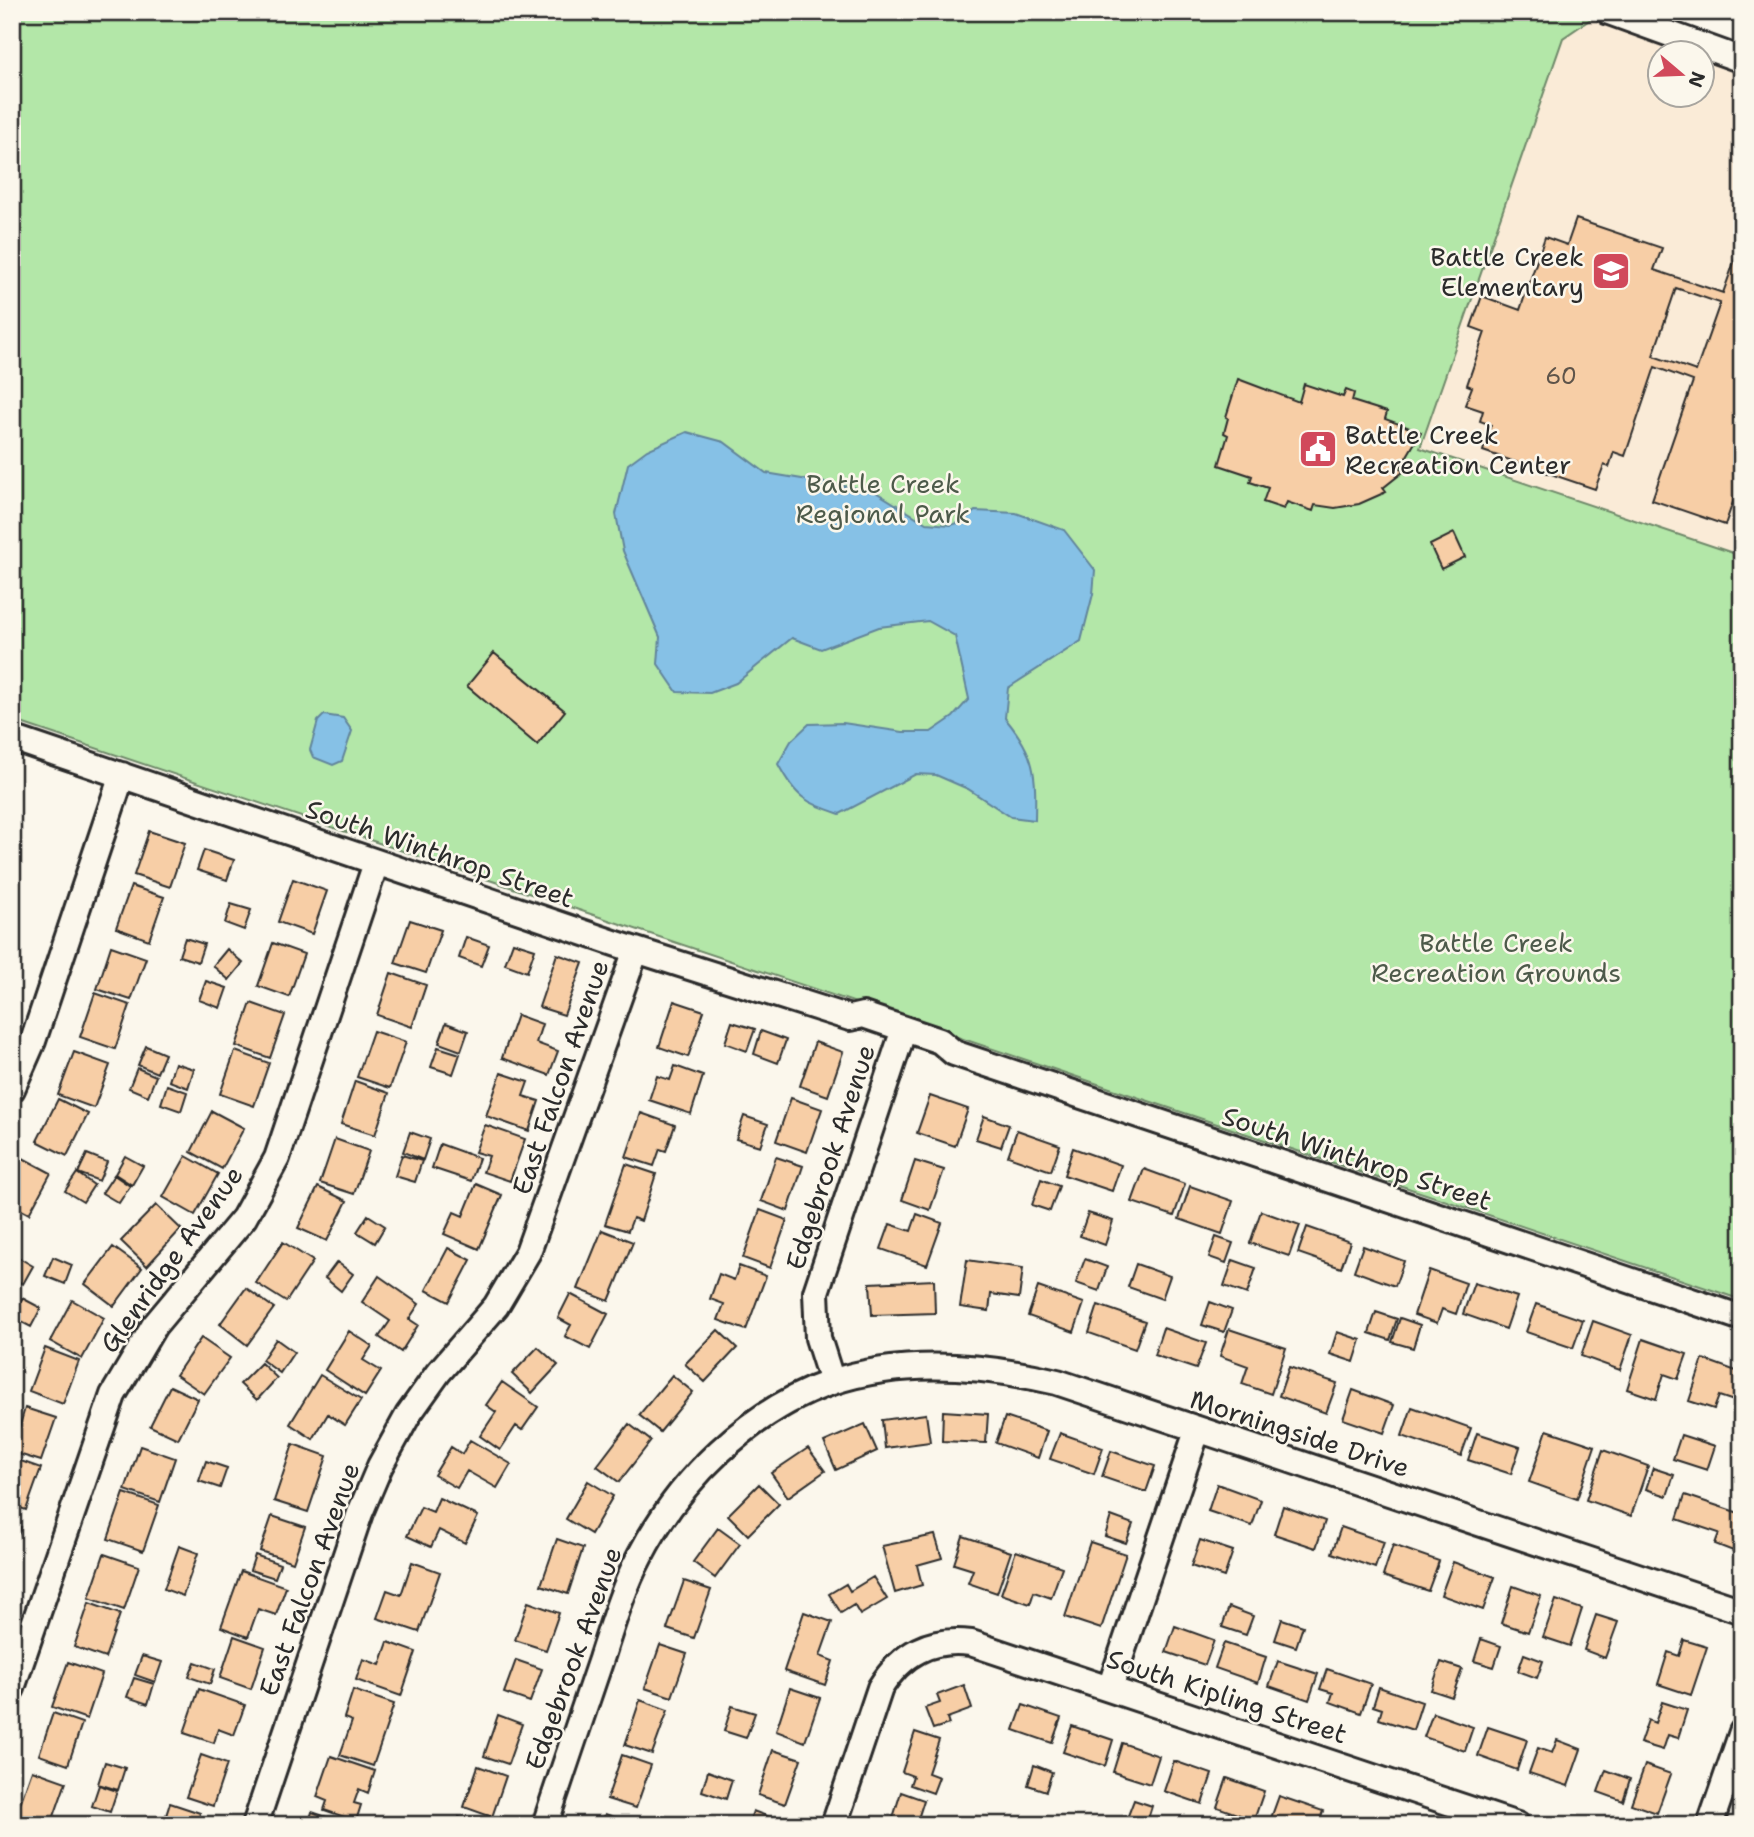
<svg xmlns="http://www.w3.org/2000/svg" width="1754" height="1837" font-family="'Shantell Sans',sans-serif">
<rect width="100%" height="100%" fill="#fbf7ec"/>
<filter id="ink" filterUnits="userSpaceOnUse"><feTurbulence type="fractalNoise" baseFrequency=".0143" numOctaves="2"/><feDisplacementMap in="SourceGraphic" scale="14" xChannelSelector="R" yChannelSelector="G"/><feConvolveMatrix kernelMatrix="1 2 1 2 8 2 1 2 1" color-interpolation-filters="sRGB"/></filter>
<g filter="url(#ink)">
<path fill="#faebd7" d="M1569,12H1578L1695,52H1660V94H1702V55L1742,69V556L1419,448Z"/>
<path fill="#b3e7a8" stroke="#6f896a" stroke-width="2" d="M12,12H1601L1563,38L1420,448L1742,556V1300L12,720Z"/>
<path fill="#86c1e6" stroke="#62859b" stroke-width="2" d="M687,432L724,442L766,473L874,491L926,523L951,525L961,522L975,511L1016,513L1064,530L1095,570L1093,594L1081,641L1008,688L1005,718C1036,755 1036,773 1035,820L1011,817L968,789L936,775L916,774L840,814C805,802 796,798 778,764L791,741L809,724L843,723L903,732H931L953,717L969,699L955,636L928,621L879,627L821,649L792,638L736,683L710,693L677,692L658,664L660,637L623,551L616,514L628,464L647,450Z
M324,715L343,718L352,731L342,761L333,765L313,757L310,750L318,721Z"/>
<path fill="#f7cea6" stroke="#2b2b2b" stroke-width="2" fill-rule="evenodd" d="M1576,219L1662,248L1654,270L1723,293L1742,240V476L1725,525L1652,500L1693,381L1655,367L1625,456L1614,452L1609,467L1604,465L1595,489L1483,451L1491,425L1480,421L1483,411L1465,405L1472,387L1467,385L1485,332L1471,327L1482,296L1520,310L1545,237L1567,245ZM1676,288L1720,303L1696,371L1653,356Z
M1238,379L1299,402L1304,384L1343,397L1346,390L1354,393L1352,401L1387,412L1385,419L1421,432L1400,468L1403,472L1383,488L1386,492L1359,504L1335,508L1315,505L1313,511L1287,502L1284,509L1263,502L1268,488L1250,482L1252,476L1219,465L1228,435L1224,433L1228,418L1226,417Z
M1454,533L1465,557L1441,569L1430,545Z
M494,653L565,711L537,745L467,686Z
M149,831L185,843L170,887L134,875Z
M204,850L234,860L227,880L197,870Z
M293,879L327,891L312,934L278,922Z
M131,886L164,897L149,940L116,928Z
M231,904L251,910L244,930L225,923Z
M410,920L441,930L426,973L395,963Z
M466,937L489,945L481,966L459,958Z
M185,938L204,944L198,962L179,956Z
M513,942L535,949L527,972L505,964Z
M273,943L304,954L289,997L258,986Z
M111,946L146,958L131,1000L97,989Z
M227,949L243,963L229,980L213,966Z
M557,954L583,963L564,1015L539,1007Z
M391,973L426,985L412,1027L377,1015Z
M206,981L227,988L220,1008L199,1000Z
M95,993L130,1005L115,1049L80,1037Z
M674,1001L704,1011L688,1057L659,1047Z
M251,1003L285,1015L270,1058L236,1046Z
M517,1015L542,1024L536,1043L558,1051L549,1075L502,1058Z
M732,1022L755,1029L747,1051L725,1043Z
M446,1023L468,1031L461,1051L439,1043Z
M373,1031L406,1042L390,1088L357,1077Z
M761,1031L786,1040L778,1063L754,1054Z
M815,1042L843,1052L828,1096L800,1086Z
M146,1046L165,1054L157,1073L138,1065Z
M438,1047L460,1054L453,1074L431,1067Z
M235,1051L269,1063L254,1106L220,1094Z
M74,1052L110,1065L94,1108L58,1095Z
M175,1063L194,1069L188,1088L169,1081Z
M675,1066L703,1076L691,1114L649,1100L657,1076L670,1080Z
M137,1068L156,1076L148,1096L129,1088Z
M501,1073L528,1082L523,1096L539,1101L529,1131L486,1116Z
M355,1081L389,1093L375,1135L341,1124Z
M167,1085L187,1092L181,1111L161,1104Z
M930,1096L968,1109L955,1146L917,1133Z
M791,1098L822,1109L807,1152L776,1141Z
M58,1099L88,1114L67,1156L37,1141Z
M212,1111L244,1128L222,1169L191,1152Z
M641,1113L675,1125L666,1151L660,1149L654,1166L626,1157Z
M744,1116L768,1124L760,1146L736,1139Z
M984,1116L1009,1125L1001,1147L976,1139Z
M485,1125L525,1139L510,1181L483,1172L489,1156L475,1152Z
M1017,1130L1060,1145L1051,1171L1008,1156Z
M410,1132L430,1139L423,1160L403,1152Z
M335,1139L369,1151L354,1194L320,1183Z
M440,1144L479,1158L471,1181L432,1168Z
M1073,1148L1121,1165L1112,1191L1064,1175Z
M87,1154L107,1162L99,1181L78,1173Z
M402,1155L422,1161L415,1182L395,1176Z
M19,1156L51,1173L29,1214L12,1205V1169Z
M125,1156L143,1166L132,1185L115,1174Z
M186,1156L218,1174L195,1215L163,1197Z
M776,1157L803,1166L788,1211L761,1201Z
M915,1161L944,1170L930,1210L902,1200Z
M626,1164L656,1174L641,1221L633,1218L628,1231L605,1224Z
M1144,1169L1185,1184L1174,1216L1132,1202Z
M77,1173L94,1185L83,1202L65,1191Z
M114,1175L130,1186L119,1203L102,1193Z
M1041,1179L1059,1186L1050,1211L1032,1205Z
M476,1184L502,1195L479,1249L444,1234L454,1212L463,1216Z
M1190,1186L1233,1201L1222,1234L1179,1219Z
M318,1187L347,1201L327,1241L298,1228Z
M156,1205L181,1229L147,1266L121,1241Z
M760,1210L787,1220L770,1268L743,1258Z
M1261,1211L1300,1225L1289,1256L1250,1243Z
M1088,1213L1113,1221L1105,1245L1080,1236Z
M917,1214L942,1223L927,1265L881,1249L890,1224L911,1231Z
M368,1215L385,1226L375,1243L357,1232Z
M1307,1227L1350,1242L1341,1268L1298,1253Z
M602,1230L633,1242L609,1301L578,1289Z
M1216,1237L1233,1243L1226,1263L1209,1257Z
M283,1242L313,1261L286,1302L256,1283Z
M1363,1246L1404,1261L1395,1286L1354,1271Z
M113,1247L142,1268L114,1306L85,1284Z
M448,1248L471,1260L449,1302L426,1290Z
M14,1255L33,1266L23,1284L12,1278Z
M53,1257L72,1265L65,1284L45,1276Z
M1085,1259L1107,1267L1099,1291L1076,1283Z
M967,1260L1023,1268L1019,1298L991,1294L989,1311L960,1307Z
M1233,1260L1256,1268L1247,1294L1224,1286Z
M337,1262L353,1274L341,1291L325,1278Z
M1136,1264L1170,1276L1162,1299L1128,1287Z
M739,1266L766,1276L746,1330L718,1320L724,1304L710,1299L719,1274L734,1280Z
M1429,1270L1466,1283L1456,1314L1442,1309L1437,1323L1414,1315Z
M379,1276L419,1304L409,1319L418,1325L401,1352L379,1337L390,1321L362,1302Z
M12,1280L19,1284L12,1297Z
M934,1280L935,1313L872,1315L870,1283Z
M1474,1283L1517,1297L1506,1329L1463,1314Z
M1038,1287L1084,1303L1074,1332L1028,1316Z
M246,1288L274,1308L247,1345L220,1324Z
M570,1294L608,1314L590,1349L565,1336L571,1325L558,1318Z
M22,1298L41,1308L31,1327L12,1317Z
M72,1300L104,1318L82,1359L50,1341Z
M1210,1302L1232,1310L1224,1332L1202,1325Z
M1536,1304L1583,1320L1573,1348L1526,1332Z
M1098,1305L1145,1321L1135,1349L1089,1333Z
M1376,1312L1397,1319L1390,1340L1369,1333Z
M1400,1318L1420,1325L1413,1348L1392,1342Z
M1593,1321L1632,1335L1620,1370L1581,1356Z
M1163,1328L1206,1343L1196,1369L1154,1355Z
M1229,1329L1286,1348L1271,1394L1242,1384L1248,1366L1220,1356Z
M718,1330L737,1348L705,1382L685,1364Z
M349,1331L372,1346L363,1360L381,1371L365,1396L325,1370Z
M1337,1332L1361,1340L1354,1362L1330,1354Z
M201,1338L230,1358L204,1394L176,1375Z
M276,1339L294,1352L280,1373L262,1360Z
M1643,1339L1687,1354L1678,1379L1664,1374L1656,1399L1627,1389Z
M538,1347L558,1365L532,1393L512,1374Z
M45,1348L79,1361L63,1404L29,1391Z
M1703,1359L1742,1373L1734,1401L1719,1396L1714,1409L1689,1401Z
M261,1363L277,1378L257,1400L240,1384Z
M1289,1367L1337,1383L1326,1413L1279,1396Z
M320,1375L361,1400L345,1425L328,1414L313,1439L290,1424Z
M672,1375L693,1392L660,1432L639,1415Z
M502,1382L538,1407L522,1430L516,1426L500,1450L480,1436L496,1412L486,1405Z
M170,1386L198,1399L178,1439L150,1426Z
M1353,1390L1394,1405L1384,1433L1343,1419Z
M1412,1407L1471,1428L1461,1456L1402,1436Z
M25,1408L56,1418L41,1461L12,1452Z
M943,1411L988,1414L986,1443L942,1441Z
M926,1414L930,1442L885,1448L882,1420Z
M1005,1417L1047,1431L1038,1458L996,1443Z
M629,1424L651,1441L619,1482L597,1466Z
M865,1424L877,1451L836,1470L824,1442Z
M1547,1430L1595,1446L1577,1499L1529,1482Z
M1060,1433L1103,1448L1094,1474L1050,1459Z
M1477,1433L1520,1447L1511,1474L1468,1460Z
M1681,1435L1715,1446L1707,1470L1673,1459Z
M470,1440L511,1464L497,1488L467,1471L457,1488L434,1475L451,1447L462,1454Z
M293,1444L327,1456L308,1512L274,1501Z
M140,1446L175,1458L160,1502L125,1490Z
M808,1448L825,1471L788,1497L771,1473Z
M1603,1450L1648,1466L1631,1516L1586,1500Z
M1111,1451L1155,1466L1146,1492L1102,1477Z
M12,1458L41,1468L26,1510L12,1505Z
M206,1461L227,1468L220,1488L199,1481Z
M1653,1468L1674,1475L1667,1496L1646,1489Z
M588,1481L613,1496L591,1534L566,1519Z
M759,1484L779,1504L748,1535L728,1515Z
M1217,1484L1261,1500L1252,1526L1208,1511Z
M124,1493L159,1505L143,1551L108,1539Z
M1685,1495L1742,1514L1741,1554L1715,1544L1719,1533L1677,1519Z
M439,1498L478,1516L465,1543L439,1530L431,1547L407,1536L421,1507L433,1512Z
M1283,1506L1325,1521L1316,1548L1274,1534Z
M272,1516L305,1527L293,1562L260,1551Z
M1111,1516L1133,1524L1126,1543L1105,1536Z
M12,1524L21,1527L12,1552Z
M1341,1527L1384,1542L1375,1568L1332,1553Z
M718,1528L740,1544L715,1578L693,1562Z
M935,1535L942,1558L917,1565L922,1585L895,1593L882,1546Z
M963,1536L1011,1552L997,1593L968,1583L973,1570L954,1564Z
M557,1539L583,1548L568,1594L541,1585Z
M1200,1540L1233,1551L1224,1577L1191,1566Z
M1090,1542L1126,1554L1101,1629L1065,1617Z
M1393,1545L1439,1561L1428,1591L1383,1576Z
M179,1546L198,1553L183,1596L164,1589Z
M1016,1551L1062,1567L1051,1598L1034,1592L1030,1604L1001,1594Z
M104,1554L139,1566L124,1610L89,1598Z
M255,1555L280,1564L275,1578L250,1570Z
M412,1562L440,1572L419,1632L377,1618L387,1590L401,1595Z
M1453,1562L1495,1577L1483,1610L1441,1595Z
M241,1571L286,1587L276,1615L258,1609L248,1637L221,1627Z
M873,1577L887,1599L860,1615L854,1605L841,1613L829,1594L846,1584L850,1591Z
M684,1581L711,1590L694,1638L667,1629Z
M1513,1586L1541,1596L1528,1632L1501,1623Z
M1556,1600L1582,1609L1570,1646L1543,1637Z
M528,1602L559,1613L546,1650L515,1640Z
M89,1603L120,1614L105,1658L74,1647Z
M1229,1607L1253,1616L1246,1635L1222,1627Z
M804,1612L832,1622L820,1656L833,1661L825,1685L784,1671Z
M1596,1615L1618,1622L1605,1658L1584,1650Z
M1282,1619L1303,1626L1296,1647L1275,1640Z
M1175,1626L1214,1640L1205,1665L1166,1652Z
M234,1636L265,1647L251,1689L220,1678Z
M1481,1639L1501,1646L1494,1667L1474,1661Z
M1684,1640L1707,1647L1691,1695L1658,1684L1668,1652L1679,1656Z
M388,1642L416,1652L401,1696L356,1680L363,1659L380,1665Z
M1224,1643L1266,1657L1258,1683L1215,1668Z
M660,1645L687,1654L672,1697L645,1688Z
M1524,1654L1543,1661L1537,1678L1518,1671Z
M142,1656L162,1662L155,1682L135,1675Z
M516,1660L542,1669L530,1702L504,1693Z
M1278,1661L1318,1674L1309,1700L1269,1686Z
M68,1662L102,1674L87,1719L52,1707Z
M195,1662L215,1669L210,1684L189,1677Z
M1441,1662L1462,1669L1452,1697L1431,1690Z
M1327,1669L1371,1684L1361,1713L1330,1702L1333,1693L1320,1689Z
M134,1678L154,1684L148,1704L127,1697Z
M964,1685L972,1709L947,1718L949,1724L933,1729L925,1708L940,1703L937,1695Z
M1379,1687L1422,1702L1413,1730L1379,1719L1382,1709L1373,1706Z
M790,1688L820,1698L805,1742L776,1731Z
M199,1689L245,1705L234,1735L218,1729L214,1743L184,1733Z
M353,1690L394,1704L373,1766L340,1755L352,1721L344,1718Z
M640,1700L668,1710L652,1754L625,1745Z
M1662,1702L1687,1710L1678,1738L1668,1735L1663,1750L1640,1743L1648,1720L1655,1723Z
M1023,1705L1061,1718L1052,1743L1014,1730Z
M732,1706L755,1713L746,1738L724,1731Z
M53,1713L82,1723L68,1765L39,1755Z
M1433,1713L1473,1727L1465,1751L1424,1737Z
M498,1715L522,1724L508,1764L484,1756Z
M1072,1726L1113,1740L1105,1766L1063,1752Z
M1488,1727L1527,1740L1517,1770L1478,1756Z
M915,1732L939,1740L928,1773L939,1777L933,1793L910,1785L913,1776L902,1772Z
M1557,1740L1581,1749L1568,1786L1529,1773L1538,1748L1552,1753Z
M1122,1743L1159,1756L1150,1784L1113,1772Z
M773,1750L801,1759L785,1804L758,1795Z
M201,1755L227,1764L213,1806L186,1797Z
M622,1755L651,1765L636,1808L607,1799Z
M331,1756L375,1771L368,1793L359,1789L354,1803L361,1805L356,1821L324,1810L327,1801L317,1797Z
M1174,1761L1212,1774L1202,1804L1164,1791Z
M105,1762L125,1768L118,1790L98,1784Z
M1034,1765L1052,1772L1046,1791L1028,1785Z
M1645,1765L1671,1774L1657,1813L1631,1804Z
M478,1766L506,1776L492,1817L464,1807Z
M32,1770L66,1782L51,1825L16,1815Z
M1606,1770L1630,1779L1623,1801L1598,1792Z
M708,1771L732,1780L726,1799L702,1791Z
M1227,1778L1264,1791L1254,1820L1217,1807Z
M99,1785L117,1791L110,1812L92,1806Z
M901,1792L924,1800L916,1825L892,1821Z
M1279,1796L1323,1811L1318,1825H1281L1270,1821Z
M1134,1800L1152,1806L1146,1825L1126,1821Z
M170,1803L200,1813L198,1825H163Z
M753,1811L780,1821L779,1825H748Z
M312,1812L338,1821L337,1825H308Z
M605,1814L629,1822L628,1825H601Z
M459,1817L481,1825H457Z
M1343,1817L1366,1825H1340Z"/>
<g fill="none" stroke-linecap="round" stroke-linejoin="round">
<g stroke="#2b2b2b" stroke-width="30">
<path id="minor" d="M1609,12L1742,60
M12,738L617,944L850,1018L863,1015L940,1041L954,1053L1742,1318
M12,1089L33,1041L122,775
M832,1382L818,1338L816,1292L904,1029
M12,1688L113,1395L154,1326L244,1218L277,1158L376,863
M1110,1688L1197,1431
M255,1825L360,1513L380,1466L408,1415L438,1373L496,1306L528,1252L636,950
M545,1825C563,1770 582,1715 601,1659C612,1625 623,1588 640,1556C679,1480 750,1410 832,1382C904,1358 984,1365 1057,1382L1742,1611
M834,1825L880,1688C902,1653 930,1638 971,1643L1517,1825
M1710,1825L1742,1732"/>
</g>
<use href="#minor" stroke="#fbf7ec" stroke-width="24"/>
</g>
</g>
<defs>
<g id="school-square" transform="scale(2.0125)"><rect x="-9" y="-9" width="18" height="18" rx="4" fill="#d1495b" stroke="#fbf7ec"/><path d="M0-5L7-2L0 1L-7-2ZM-4 1L0 2.5L4 1V4Q0 6-4 4Z" fill="#fff"/></g>
<g id="civic-square" transform="scale(2.0125)"><rect x="-9" y="-9" width="18" height="18" rx="4" fill="#d1495b" stroke="#fbf7ec"/><path d="M-.6-6.5H3V-4.5H.6V-3L4-1V1h2V6H-6V1h2V-1L-.6-3ZM-1.2 2.5V6h2.4V2.5Z" fill="#fff"/></g>
</defs>
<g fill-rule="evenodd">
<use href="#school-square" x="1611" y="271"/>
<use href="#civic-square" x="1318" y="449"/>
</g>
<g text-anchor="middle" dominant-baseline="central" stroke-width="5" stroke-linejoin="round" paint-order="stroke">
<g font-size="23" fill="#5e544a">
<text x="1561" y="376">60</text>
</g>
<g font-size="26" fill="#2b2b2b" stroke="#fbf7ec" text-anchor="end">
<text x="1584" y="256">Battle Creek<tspan x="1584" dy="30">Elementary</tspan></text>
<text x="1345" y="434" text-anchor="start">Battle Creek<tspan x="1345" dy="30">Recreation Center</tspan></text>
</g>
<g font-size="26" fill="#4d5a4a" stroke="#fbf7ec">
<text x="883" y="483">Battle Creek<tspan x="883" dy="30">Regional Park</tspan></text>
<text x="1496" y="942">Battle Creek<tspan x="1496" dy="30">Recreation Grounds</tspan></text>
</g>
<g font-size="26" fill="#2b2b2b" stroke="#fbf7ec">
<text transform="translate(440 853) rotate(19)">South Winthrop Street</text>
<text transform="translate(560 1077) rotate(-71)">East Falcon Avenue</text>
<text transform="translate(830 1157) rotate(-72)">Edgebrook Avenue</text>
<text transform="translate(1357 1158) rotate(18)">South Winthrop Street</text>
<text transform="translate(171 1259) rotate(-54)">Glenridge Avenue</text>
<text transform="translate(1300 1433) rotate(18)">Morningside Drive</text>
<text transform="translate(309 1579) rotate(-70)">East Falcon Avenue</text>
<text transform="translate(573 1658) rotate(-70)">Edgebrook Avenue</text>
<text transform="translate(1227 1696) rotate(18)">South Kipling Street</text>
</g>
</g>
<rect width="1754" height="1837" fill="none" stroke="#fbf7ec" stroke-width="42"/>
<rect x="21" y="21" width="1712" height="1795" fill="none" stroke="#2b2b2b" stroke-width="2.5" filter="url(#ink)"/>
<g transform="translate(1681 74) rotate(109)"><circle r="33" fill="#fbf7ec" stroke="#a8a59f" stroke-width="2"/>
<path d="M0-5L12 26L0 18L-12 26Z" fill="#d1495b"/>
<text y="-10" font-size="19" font-weight="bold" text-anchor="middle" fill="#2b2b2b">N</text>
</g>
</svg>
